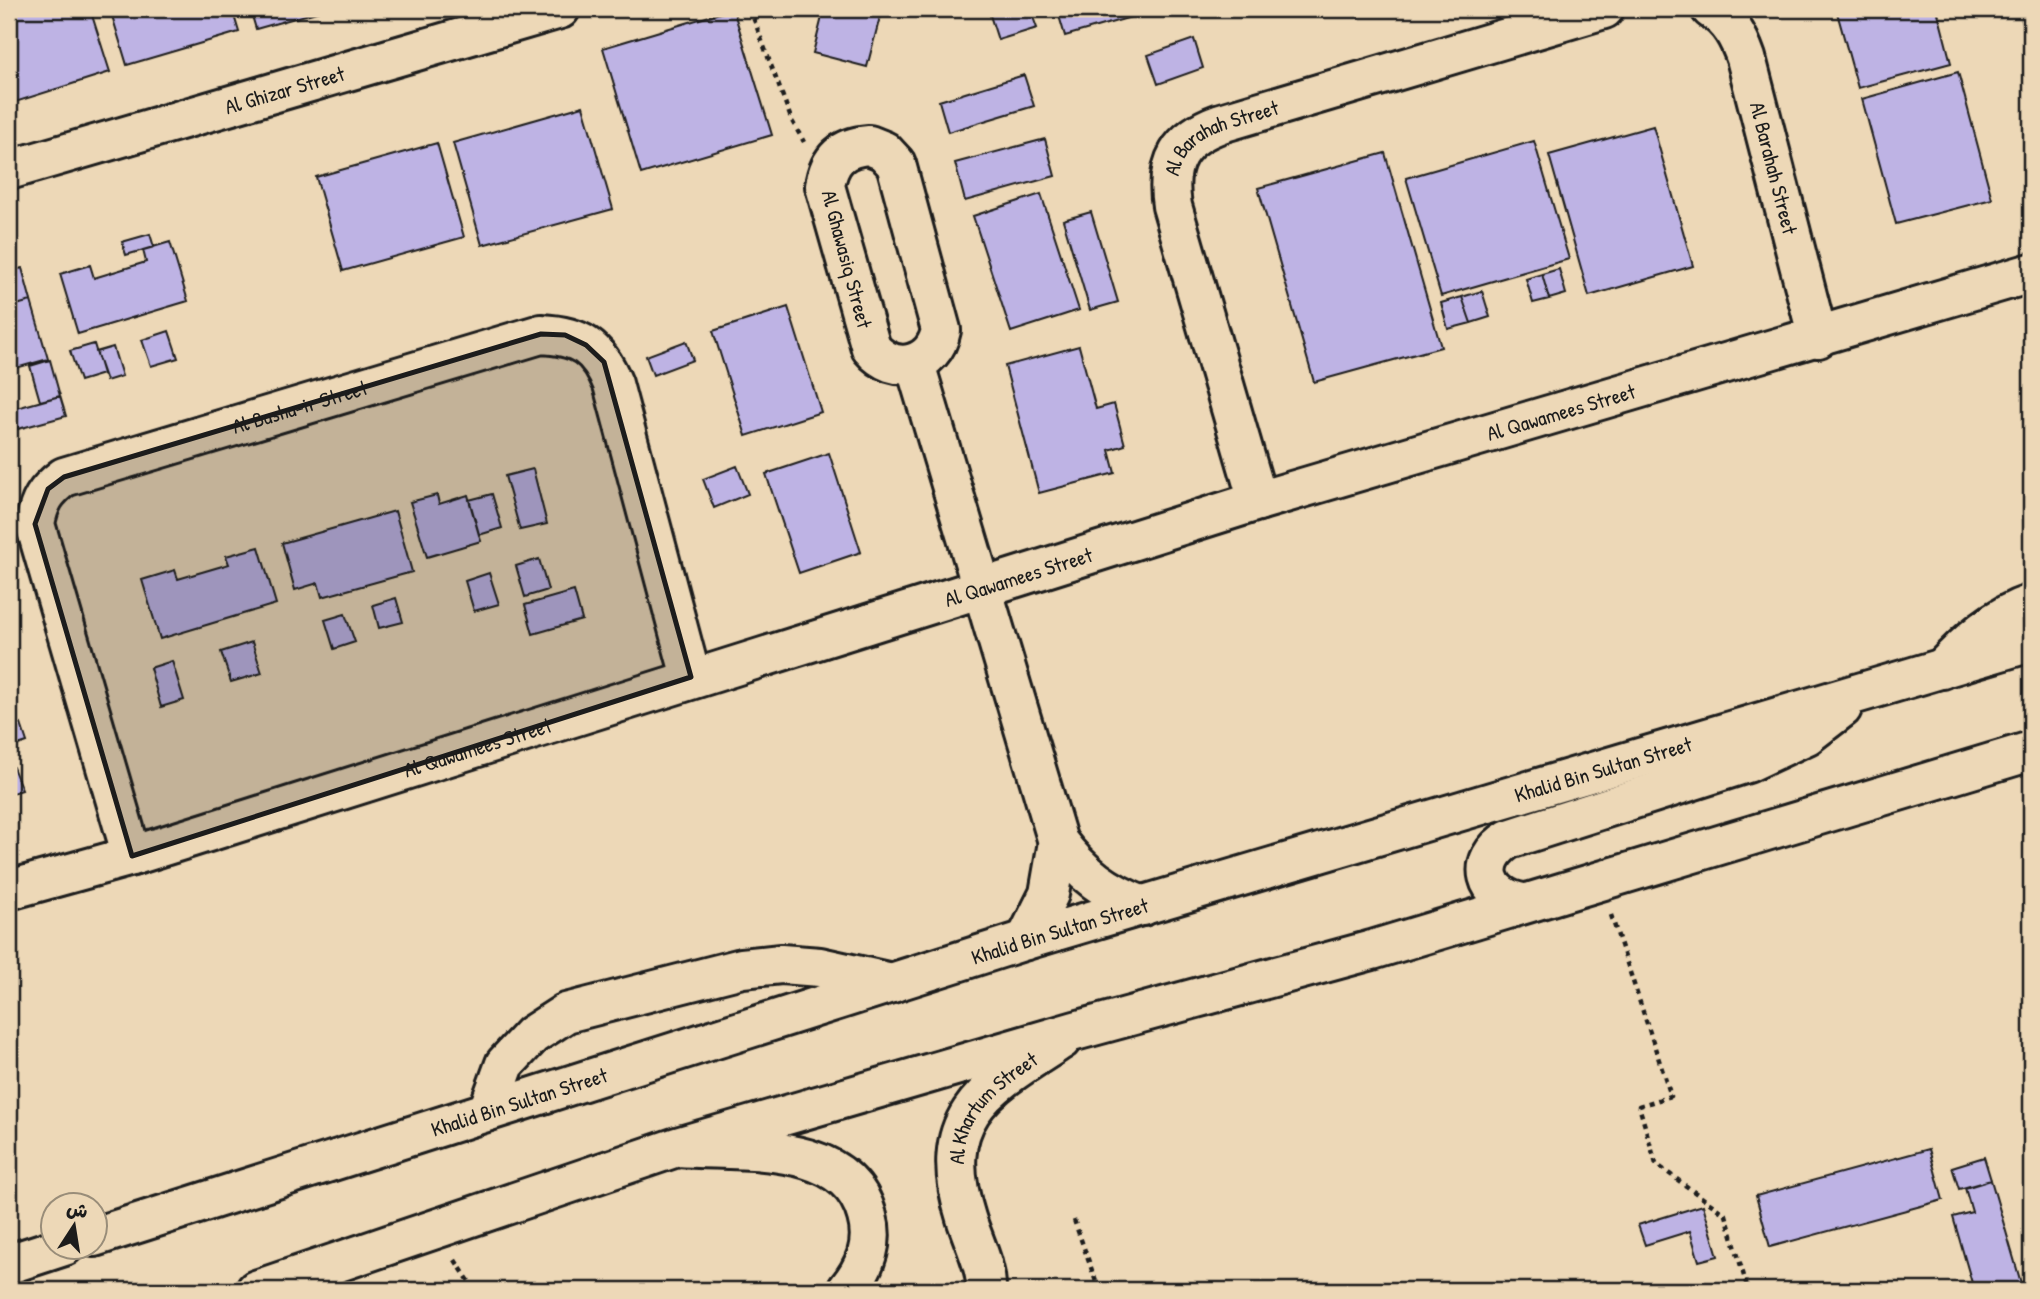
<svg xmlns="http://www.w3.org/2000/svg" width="2040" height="1299" font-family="'Patrick Hand','Playpen Sans Arabic',sans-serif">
<rect width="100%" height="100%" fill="#edd8b7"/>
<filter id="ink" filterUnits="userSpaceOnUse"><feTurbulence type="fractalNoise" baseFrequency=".0143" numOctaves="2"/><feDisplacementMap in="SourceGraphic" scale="14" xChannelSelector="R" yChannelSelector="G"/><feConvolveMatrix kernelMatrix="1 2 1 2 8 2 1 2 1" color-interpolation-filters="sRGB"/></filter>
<g filter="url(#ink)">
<path fill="#beb3e4" stroke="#1c1c1c" stroke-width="2" d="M14,9H90L110,72L9,104V11Z
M110,9H232L239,32L127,65Z
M250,9H327L256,29Z
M733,9L772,135L641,174L603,48Z
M824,9H882L867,67L813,53Z
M988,9H1030L1037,28L998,40Z
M1057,9H1159L1065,36Z
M1836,9H1937L1951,63L1858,88Z
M1194,39L1203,68L1158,84L1148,55Z
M1958,72L1992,199L1896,224L1862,99Z
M1024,75L1034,106L948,132L939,101Z
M583,106L613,209L482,245L453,143Z
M1653,126L1693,266L1589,296L1549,155Z
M1045,139L1055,176L965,201L955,163Z
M1534,141L1569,259L1441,296L1406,178Z
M437,143L464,237L343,271L316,177Z
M1385,153L1441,347L1314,382L1258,188Z
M1041,194L1079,310L1011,332L973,216Z
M1091,212L1118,302L1090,310L1063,220Z
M150,234L154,247L126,255L122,242Z
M170,242L188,301L78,334L60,274L90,265L94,278L146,262L143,250Z
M22,268L31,301L9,307V272Z
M1559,269L1566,294L1549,299L1542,274Z
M1542,274L1549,299L1533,303L1526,279Z
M1482,291L1490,317L1471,323L1462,297Z
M1462,297L1471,323L1448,329L1441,303Z
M31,301L48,359L9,370V307Z
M788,307L821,412L746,436L713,331Z
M169,331L178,358L151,366L142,340Z
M686,341L693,360L653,375L646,356Z
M94,344L103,374L80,381L70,351Z
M1079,346L1096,409L1114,404L1125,445L1109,450L1115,473L1039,493L1005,366Z
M113,347L122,376L106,381L96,352Z
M50,360L60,396L40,401L30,366Z
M60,396L66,416L18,429L13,409Z
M829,453L861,552L799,573L766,474Z
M737,466L748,494L714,508L703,479Z
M533,469L547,524L520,530L505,476Z
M492,494L502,528L479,535L469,500Z
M437,495L439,504L468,495L481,541L427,557L410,502Z
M395,511L412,572L322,597L318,583L295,590L282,543Z
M259,547L276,604L160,639L142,580L175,570L178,579L229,564L226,556Z
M539,559L548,590L525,597L516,566Z
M489,573L499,604L474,611L465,581Z
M574,591L582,620L533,634L525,605Z
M396,598L403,622L379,628L373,605Z
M345,614L355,642L334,649L325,620Z
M252,642L262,673L231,682L221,652Z
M172,661L184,700L161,707L150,668Z
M21,724L27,742L9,748V727Z
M9,757L22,790L9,794Z
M1929,1149L1943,1200L1770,1247L1756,1196Z
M1984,1157L1991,1180L1959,1189L1952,1167Z
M1991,1180L2023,1290H1974L1953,1217L1972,1212L1965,1188Z
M1703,1205L1718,1256L1699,1261L1690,1231L1645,1245L1638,1225Z"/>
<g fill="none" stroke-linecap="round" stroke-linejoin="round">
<g stroke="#1c1c1c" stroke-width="44">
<g id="minor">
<path id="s1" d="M1711,9C1730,20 1739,38 1746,58L1818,338"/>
<path d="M869,145L884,151L896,164L941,330C934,366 895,377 871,348L825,186C829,159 842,147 869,145Z"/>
<path id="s2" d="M9,170L560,9"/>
<path d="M915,364L1058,842C1082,874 1106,892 1143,906"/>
<path id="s3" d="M1258,501L1172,206C1165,162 1179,138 1221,123L1604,9"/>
<path d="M1942,669C1967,642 1995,616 2031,604"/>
<path id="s4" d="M132,856L35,524C39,502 45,491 64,477L541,334C580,336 598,347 613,384L691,677"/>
<path id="s5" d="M9,890L132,856L1258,501L2031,273"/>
<path d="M1026,940L1049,894L1058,842"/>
<path d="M488,1111L505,1064L532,1035L566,1013L742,968L781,964L820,967L892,983"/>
<path d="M679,1147C742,1152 847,1139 867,1216C875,1244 865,1268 847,1290"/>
<path id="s6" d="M986,1290C987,1267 973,1241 966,1218C934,1117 984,1089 1061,1040"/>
</g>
</g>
<g stroke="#1c1c1c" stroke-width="44">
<g id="major">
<path d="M1523,903C1484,897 1474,860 1509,839L1747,763L1807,735L1842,708"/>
<path id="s7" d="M94,1237L1026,940L2031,642"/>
<path d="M9,1264L64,1246"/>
<path d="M256,1290L677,1147L1075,1031L1372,950L2031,751"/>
</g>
</g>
<path stroke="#1c1c1c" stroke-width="4.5" stroke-dasharray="5 5" stroke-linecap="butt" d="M750,9L792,121L804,142
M2020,9L2031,49
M1611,915L1671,1096L1639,1106L1656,1164L1726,1215L1748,1290
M1074,1220L1099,1290
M455,1260L475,1290"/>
<use href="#minor" stroke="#edd8b7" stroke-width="38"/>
<use href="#major" stroke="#edd8b7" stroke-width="38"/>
</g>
</g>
<path fill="#1c1c1c" fill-opacity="0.2" stroke="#1c1c1c" stroke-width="5" stroke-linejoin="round" d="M541,334L565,335L586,345L604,362L691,677L132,856L35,524L48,489L64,477Z"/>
<g text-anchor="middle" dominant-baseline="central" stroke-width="5" stroke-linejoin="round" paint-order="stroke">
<g font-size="21" fill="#1c1c1c" stroke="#edd8b7">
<text stroke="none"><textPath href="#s2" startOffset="287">Al Ghizar Street</textPath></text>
<text stroke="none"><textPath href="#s3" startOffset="406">Al Barahah Street</textPath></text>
<text stroke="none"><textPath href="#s1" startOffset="175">Al Barahah Street</textPath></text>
<text transform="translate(847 259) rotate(75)">Al Ghawasiq Street</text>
<text stroke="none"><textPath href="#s4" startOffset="649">Al Basha-ir Street</textPath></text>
<text stroke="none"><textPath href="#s5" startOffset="1624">Al Qawamees Street</textPath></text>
<text stroke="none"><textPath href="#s5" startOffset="1057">Al Qawamees Street</textPath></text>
<text stroke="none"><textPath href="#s5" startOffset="490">Al Qawamees Street</textPath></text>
<text stroke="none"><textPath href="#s7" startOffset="1580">Khalid Bin Sultan Street</textPath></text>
<text stroke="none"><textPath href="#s7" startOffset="1013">Khalid Bin Sultan Street</textPath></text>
<text stroke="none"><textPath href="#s7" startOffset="446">Khalid Bin Sultan Street</textPath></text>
<text stroke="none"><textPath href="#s6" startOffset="200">Al Khartum Street</textPath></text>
</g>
</g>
<rect width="2040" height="1299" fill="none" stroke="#edd8b7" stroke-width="35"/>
<rect x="18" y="18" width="2005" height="1264" fill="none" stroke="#1c1c1c" stroke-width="2.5" filter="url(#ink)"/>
<g transform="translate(74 1226) rotate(12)"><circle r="33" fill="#edd8b7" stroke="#998d79" stroke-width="2"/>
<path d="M0-5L12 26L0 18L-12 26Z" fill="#1c1c1c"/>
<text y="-10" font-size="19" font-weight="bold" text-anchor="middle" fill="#1c1c1c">ش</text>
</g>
</svg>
